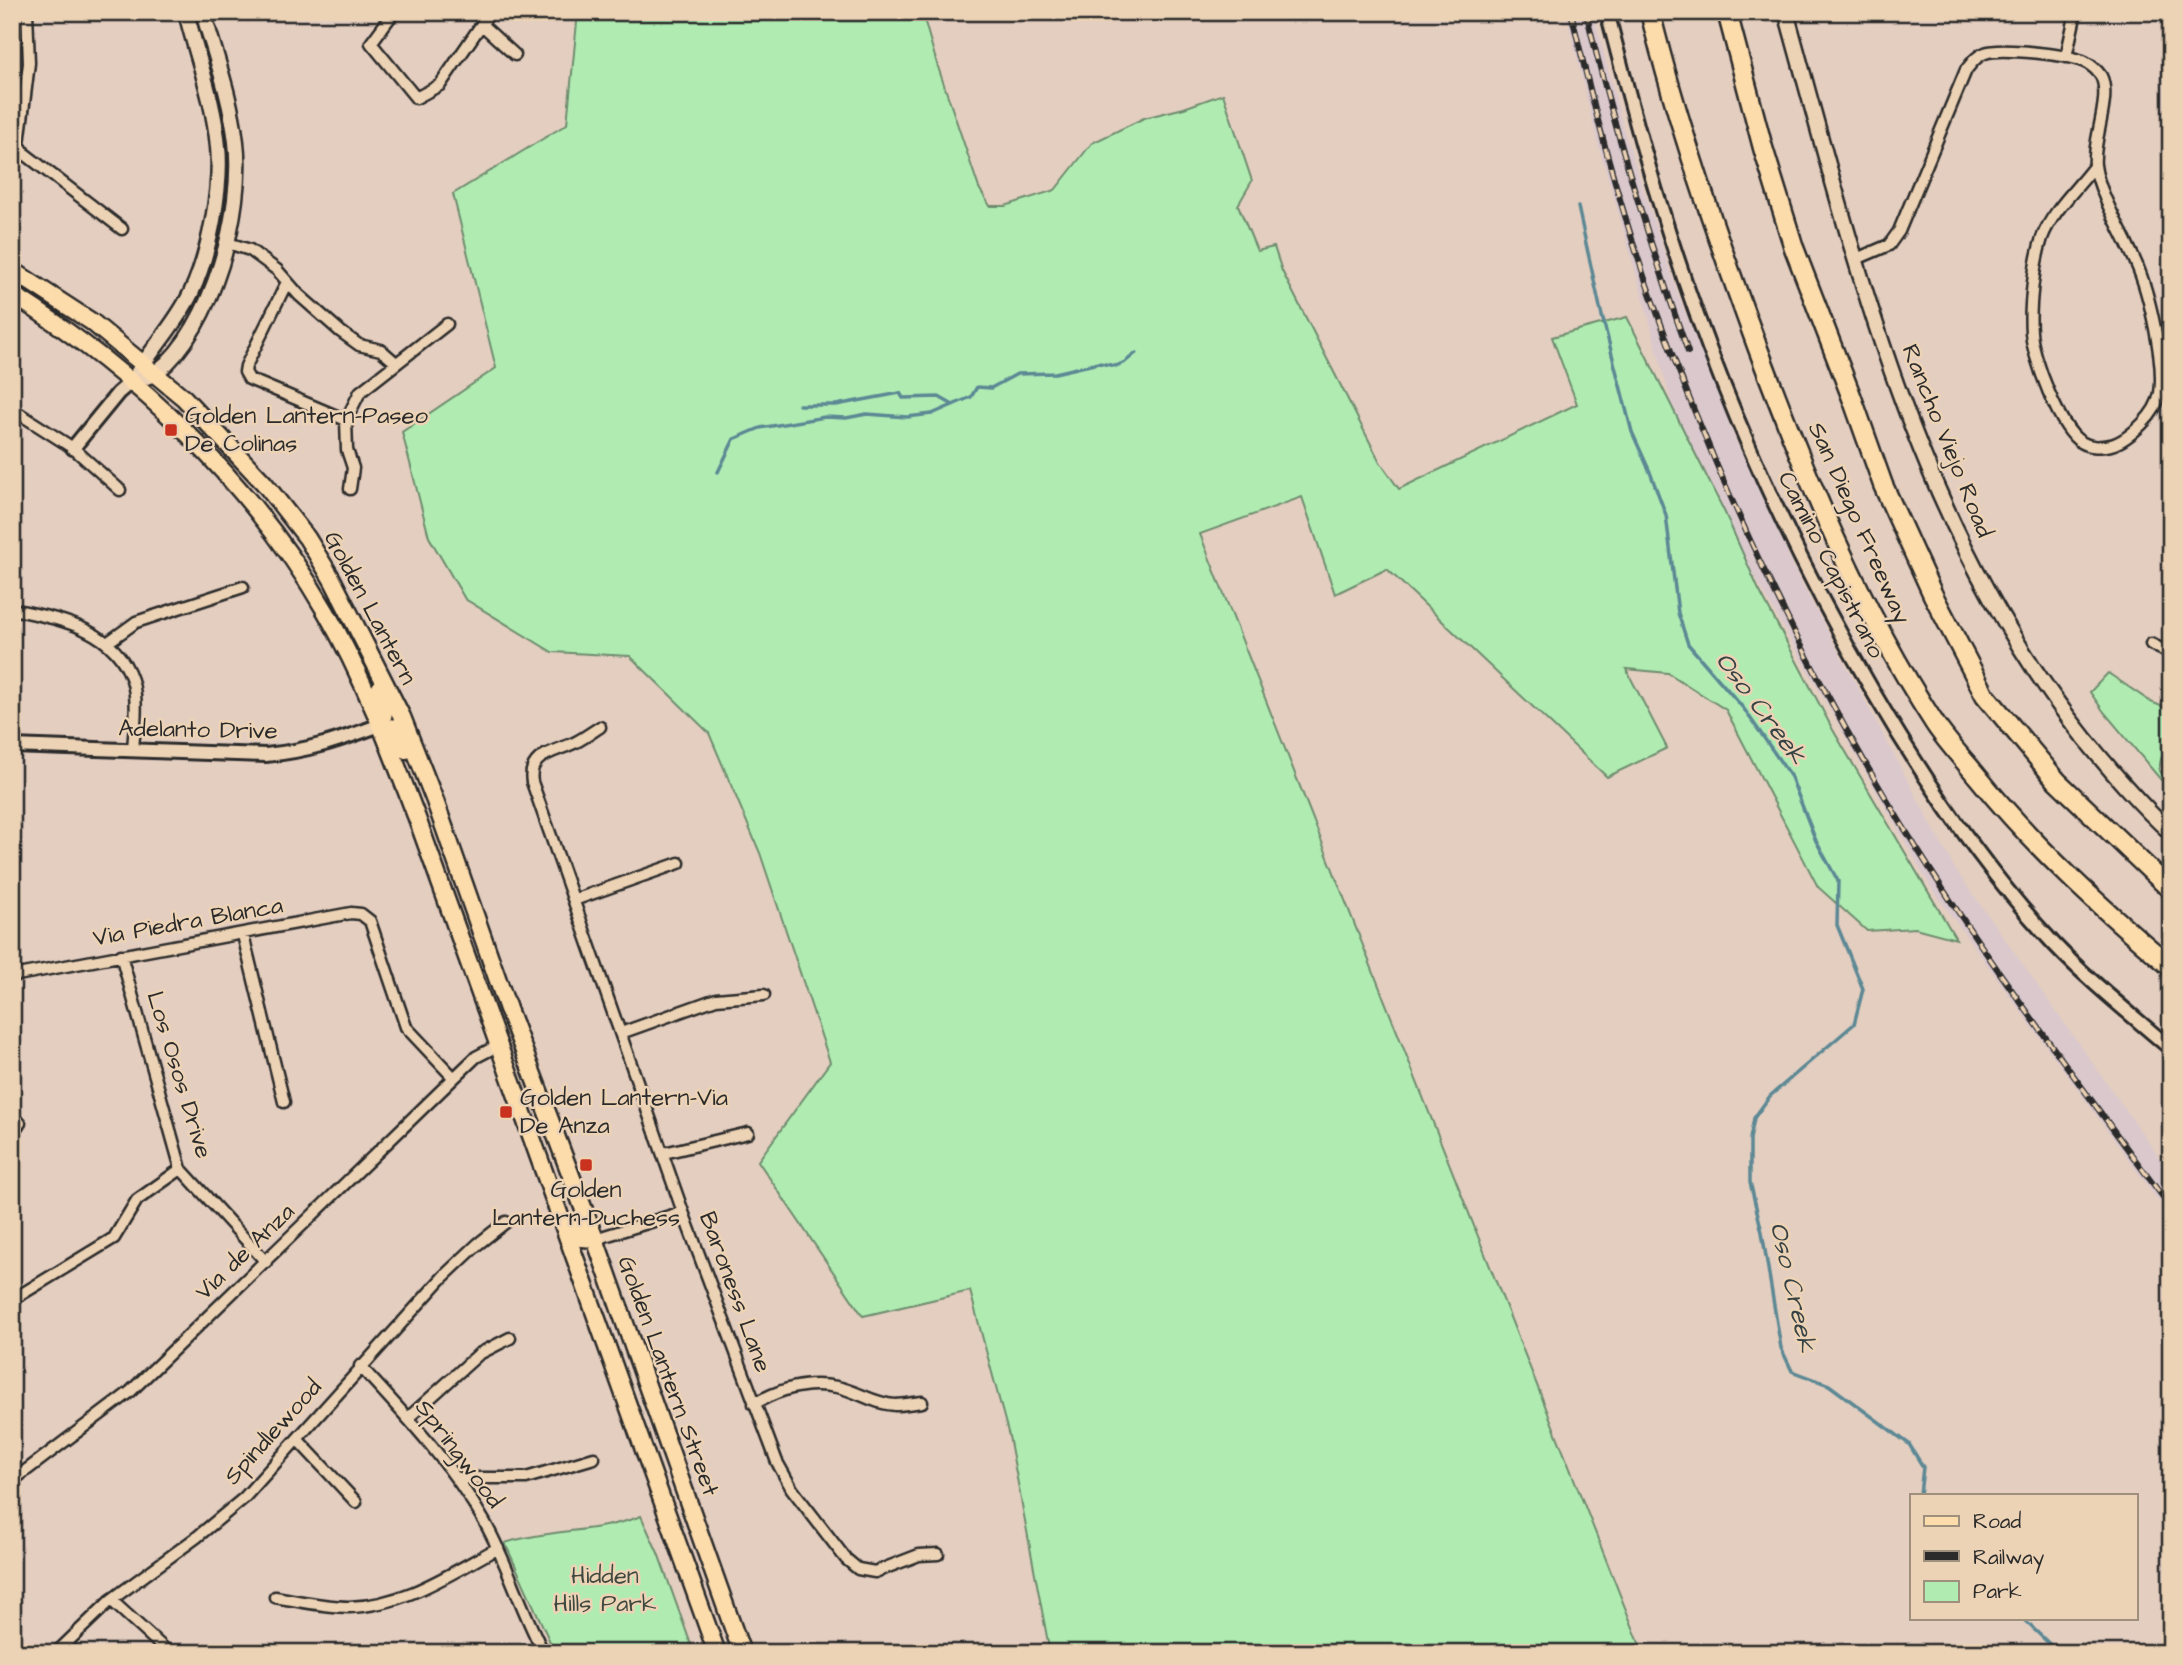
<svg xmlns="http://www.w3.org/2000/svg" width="2183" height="1665" font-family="'Architects Daughter',sans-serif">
<rect width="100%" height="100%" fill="#e4cec0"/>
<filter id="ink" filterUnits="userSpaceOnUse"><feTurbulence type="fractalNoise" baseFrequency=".0143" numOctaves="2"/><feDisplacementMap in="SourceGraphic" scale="14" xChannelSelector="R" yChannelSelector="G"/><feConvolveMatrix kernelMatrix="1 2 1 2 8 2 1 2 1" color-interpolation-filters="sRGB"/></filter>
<g filter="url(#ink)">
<path fill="#dac8cd" d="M1566,12H1593L1624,131L1677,291L1733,434L1801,582L1955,869L2171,1174V1218L1930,886L1685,454L1643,297L1597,140Z"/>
<path fill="#b0ecb2" stroke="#6e8c6e" stroke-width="2" d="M578,12H922L937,64L979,188L990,206H1005L1055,190L1092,143L1144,118L1184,108L1223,94L1252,181L1238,205L1257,251L1274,247L1282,271L1380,462L1399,489L1577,404L1552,337L1627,317L1725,513L1758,588L1833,730L1956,939L1915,928L1867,931L1818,887L1726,710L1668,673L1626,669L1667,748L1607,777L1387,569L1335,594L1302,497L1200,534L1643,1653H1050L1009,1436L970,1291L863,1316L758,1161L830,1062L760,853L709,733L630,656L552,652L465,599L429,537L402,432L496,368L453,194L567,124Z
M2108,673L2151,702L2171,710V743L2161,759L2159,770L2164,775L2161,780L2104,712L2090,692Z
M641,1516L658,1553L694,1653H555L505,1543C550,1529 598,1533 641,1516Z"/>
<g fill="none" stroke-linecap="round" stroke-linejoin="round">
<path stroke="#5b8894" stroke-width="3.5" d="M1578,207L1601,312L1632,432L1650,472L1666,515L1678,613L1688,644L1744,709L1791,777L1816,841L1838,881L1837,925L1863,989L1854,1024L1770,1096L1754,1118L1750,1139V1182L1762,1232L1781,1348L1792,1371L1829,1385L1909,1444L1923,1467L1920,1495
M799,405H836L900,393L903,398L939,397L953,405
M718,472L734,439L760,428L825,417L846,418L867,414L907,417L932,414L971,397L977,387L991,388L1017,374L1055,373L1099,363L1116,366L1125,362L1136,353
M2022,1618L2059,1653"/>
<g stroke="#2b2b2b" stroke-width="15">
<path id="minor" d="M27,12L29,63L19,144L25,154L122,229
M394,12L371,43L416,98L440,85L490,12
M482,25L515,55
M2066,57L2076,12
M228,243L250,250L277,270L299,295L341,332L359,345L381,350L396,363
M1854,260L1889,245L1899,231L1966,70C1972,63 1976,56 1985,53C2000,47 2071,55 2085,62C2091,65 2097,70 2101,76C2112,98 2092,141 2095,165C2098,192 2125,237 2136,263C2149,292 2165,362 2160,393C2158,405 2150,416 2142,424C2133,433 2123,442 2111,445C2100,447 2091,448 2081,442C2060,430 2032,356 2031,332C2029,306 2034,263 2042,238C2052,211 2078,188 2095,165
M287,282L246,366L245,372L249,379L346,420
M12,409L73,448L120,490
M350,489L353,468L347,450L346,420L360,392L447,324
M12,609C59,619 115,628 132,680C139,702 134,729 133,751
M107,643L136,622L243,587
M2151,644L2171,654
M600,727C592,732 584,738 576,742C556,752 527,754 532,782L683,1212L777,1462L792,1489L846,1559L858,1569L875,1572L919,1555L938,1554
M574,900L679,863
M243,935L284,1102
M121,955L181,1169L266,1262
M12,976L351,913L361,914L370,921L406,1027L454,1078
M621,1033L716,999L764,995
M12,1132L20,1123
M664,1153L748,1133
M595,1239L683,1212
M12,1300L114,1238L137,1200L181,1169
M360,1366C405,1415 451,1463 484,1521C508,1563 521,1611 544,1653
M754,1404C779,1389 808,1381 837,1387C857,1391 874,1404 895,1405C903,1405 913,1403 922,1402
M408,1418L479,1354L510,1338
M297,1439L356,1502
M457,1478H526L594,1458
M12,1481L130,1392L454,1078L476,1057L499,1045
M275,1597C299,1601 325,1607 349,1607C404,1606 451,1573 498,1548
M111,1600L169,1653
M56,1653L111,1600L197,1537L244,1498L443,1277L478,1244L506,1222"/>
</g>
<g stroke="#2b2b2b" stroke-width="18">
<path id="tertiary" d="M1607,12C1624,76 1640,141 1660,204C1712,375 1785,541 1875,695C1927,784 1984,869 2054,944C2090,982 2132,1015 2171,1049
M73,448L118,393L132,381
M12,746L266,755C308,751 340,740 380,725"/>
</g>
<g stroke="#2b2b2b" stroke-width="19">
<path id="secondary" d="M1786,12C1856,264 1918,531 2085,739C2112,772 2139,804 2171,833
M138,372C155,345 177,322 191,293C209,255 222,188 218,147C214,101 197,57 186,12
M132,381C140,378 151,377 157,372C213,328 244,210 236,142C231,98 215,54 203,12"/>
</g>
<g stroke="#2b2b2b" stroke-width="21">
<path id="primary" d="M12,270L92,322L184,398L264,483L307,538L332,579L402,717L435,801L508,1009L595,1239L742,1653
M12,294C138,374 251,482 326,612C364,678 391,750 418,821L717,1653
M380,688C386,702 386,711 380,725L394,728L406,750
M564,1225L571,1229H577L582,1238L595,1239"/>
</g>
<g stroke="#2b2b2b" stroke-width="23">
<path id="motorway" d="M1650,12C1678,126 1717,237 1757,346C1806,477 1859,607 1935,724C1947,742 1963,759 1977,776C2034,847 2101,908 2171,967
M1727,12L1763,148L1794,248L1852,398L1883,485L1933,595L1985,695L2057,781L2171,890"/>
</g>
<use href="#minor" stroke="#edd3b5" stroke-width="10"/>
<use href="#tertiary" stroke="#edd3b5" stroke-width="12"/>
<use href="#secondary" stroke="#edd3b5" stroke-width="14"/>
<use href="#primary" stroke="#fddcac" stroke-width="16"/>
<use href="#motorway" stroke="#fddcac" stroke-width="18"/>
<g stroke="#2b2b2b" stroke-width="6">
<path id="rail" d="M1571,12C1594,109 1619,206 1652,299C1711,465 1785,626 1874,778C1962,929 2068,1068 2171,1208
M1586,12C1614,128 1648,239 1688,352"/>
</g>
<use href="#rail" stroke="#edd3b5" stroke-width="3.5" stroke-dasharray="10" stroke-linecap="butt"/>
</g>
</g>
<g fill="#c8321e" stroke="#edd3b5" stroke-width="2.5">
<rect x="164" y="423" width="14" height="14" rx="3.5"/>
<rect x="499" y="1105" width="14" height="14" rx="3.5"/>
<rect x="579" y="1158" width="14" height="14" rx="3.5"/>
</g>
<g text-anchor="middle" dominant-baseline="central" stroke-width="5" stroke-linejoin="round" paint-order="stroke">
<g font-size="24" fill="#2b2b2b" stroke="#edd3b5" text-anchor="start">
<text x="185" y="416">Golden Lantern-Paseo<tspan x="185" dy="28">De Colinas</tspan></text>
<text x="520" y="1098">Golden Lantern-Via<tspan x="520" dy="28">De Anza</tspan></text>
<text x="586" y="1190" text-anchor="middle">Golden<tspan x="586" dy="28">Lantern-Duchess</tspan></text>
</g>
<g font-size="24" fill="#2b2b2b" stroke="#edd3b5">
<text transform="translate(1947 441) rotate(68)">Rancho Viejo Road</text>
<text transform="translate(1859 523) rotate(66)">San Diego Freeway</text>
<text transform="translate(1831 565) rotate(63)">Camino Capistrano</text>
<text transform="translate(370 608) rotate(62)">Golden Lantern</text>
<text transform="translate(198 730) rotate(1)">Adelanto Drive</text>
<text transform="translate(188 922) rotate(-10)">Via Piedra Blanca</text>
<text transform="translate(179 1075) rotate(73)">Los Osos Drive</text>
<text transform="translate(245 1252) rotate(-44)">Via de Anza</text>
<text transform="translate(735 1292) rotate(70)">Baroness Lane</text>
<text transform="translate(668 1376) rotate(70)">Golden Lantern Street</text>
<text transform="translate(273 1432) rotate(-48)">Spindlewood</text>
<text transform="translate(459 1454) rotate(53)">Springwood</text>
</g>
<g font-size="24" fill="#3f483f" stroke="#edd3b5">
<text x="605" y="1576">Hidden<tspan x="605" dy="28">Hills Park</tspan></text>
</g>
<g font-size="26" font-style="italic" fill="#374245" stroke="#edd3b5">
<text transform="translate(1761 708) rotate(53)">Oso Creek</text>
<text transform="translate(1793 1287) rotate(77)">Oso Creek</text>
</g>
</g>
<rect width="2183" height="1665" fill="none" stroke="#edd3b5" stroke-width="42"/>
<rect x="21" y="21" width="2141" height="1623" fill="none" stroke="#2b2b2b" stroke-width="2.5" filter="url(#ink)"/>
<rect x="1910" y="1494" width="228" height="126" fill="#edd3b5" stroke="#9f907e" stroke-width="2"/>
<rect x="1924" y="1516" width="35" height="10" fill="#fddcac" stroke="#9f907e" stroke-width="2"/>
<text x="1973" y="1528" font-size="21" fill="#2b2b2b">Road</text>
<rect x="1924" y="1551" width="35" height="10" fill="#2b2b2b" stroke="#9f907e" stroke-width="2"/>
<text x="1973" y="1564" font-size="21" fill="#2b2b2b">Railway</text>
<rect x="1924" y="1581" width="35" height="21" fill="#b0ecb2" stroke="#9f907e" stroke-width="2"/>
<text x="1973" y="1598" font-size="21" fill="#2b2b2b">Park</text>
</svg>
